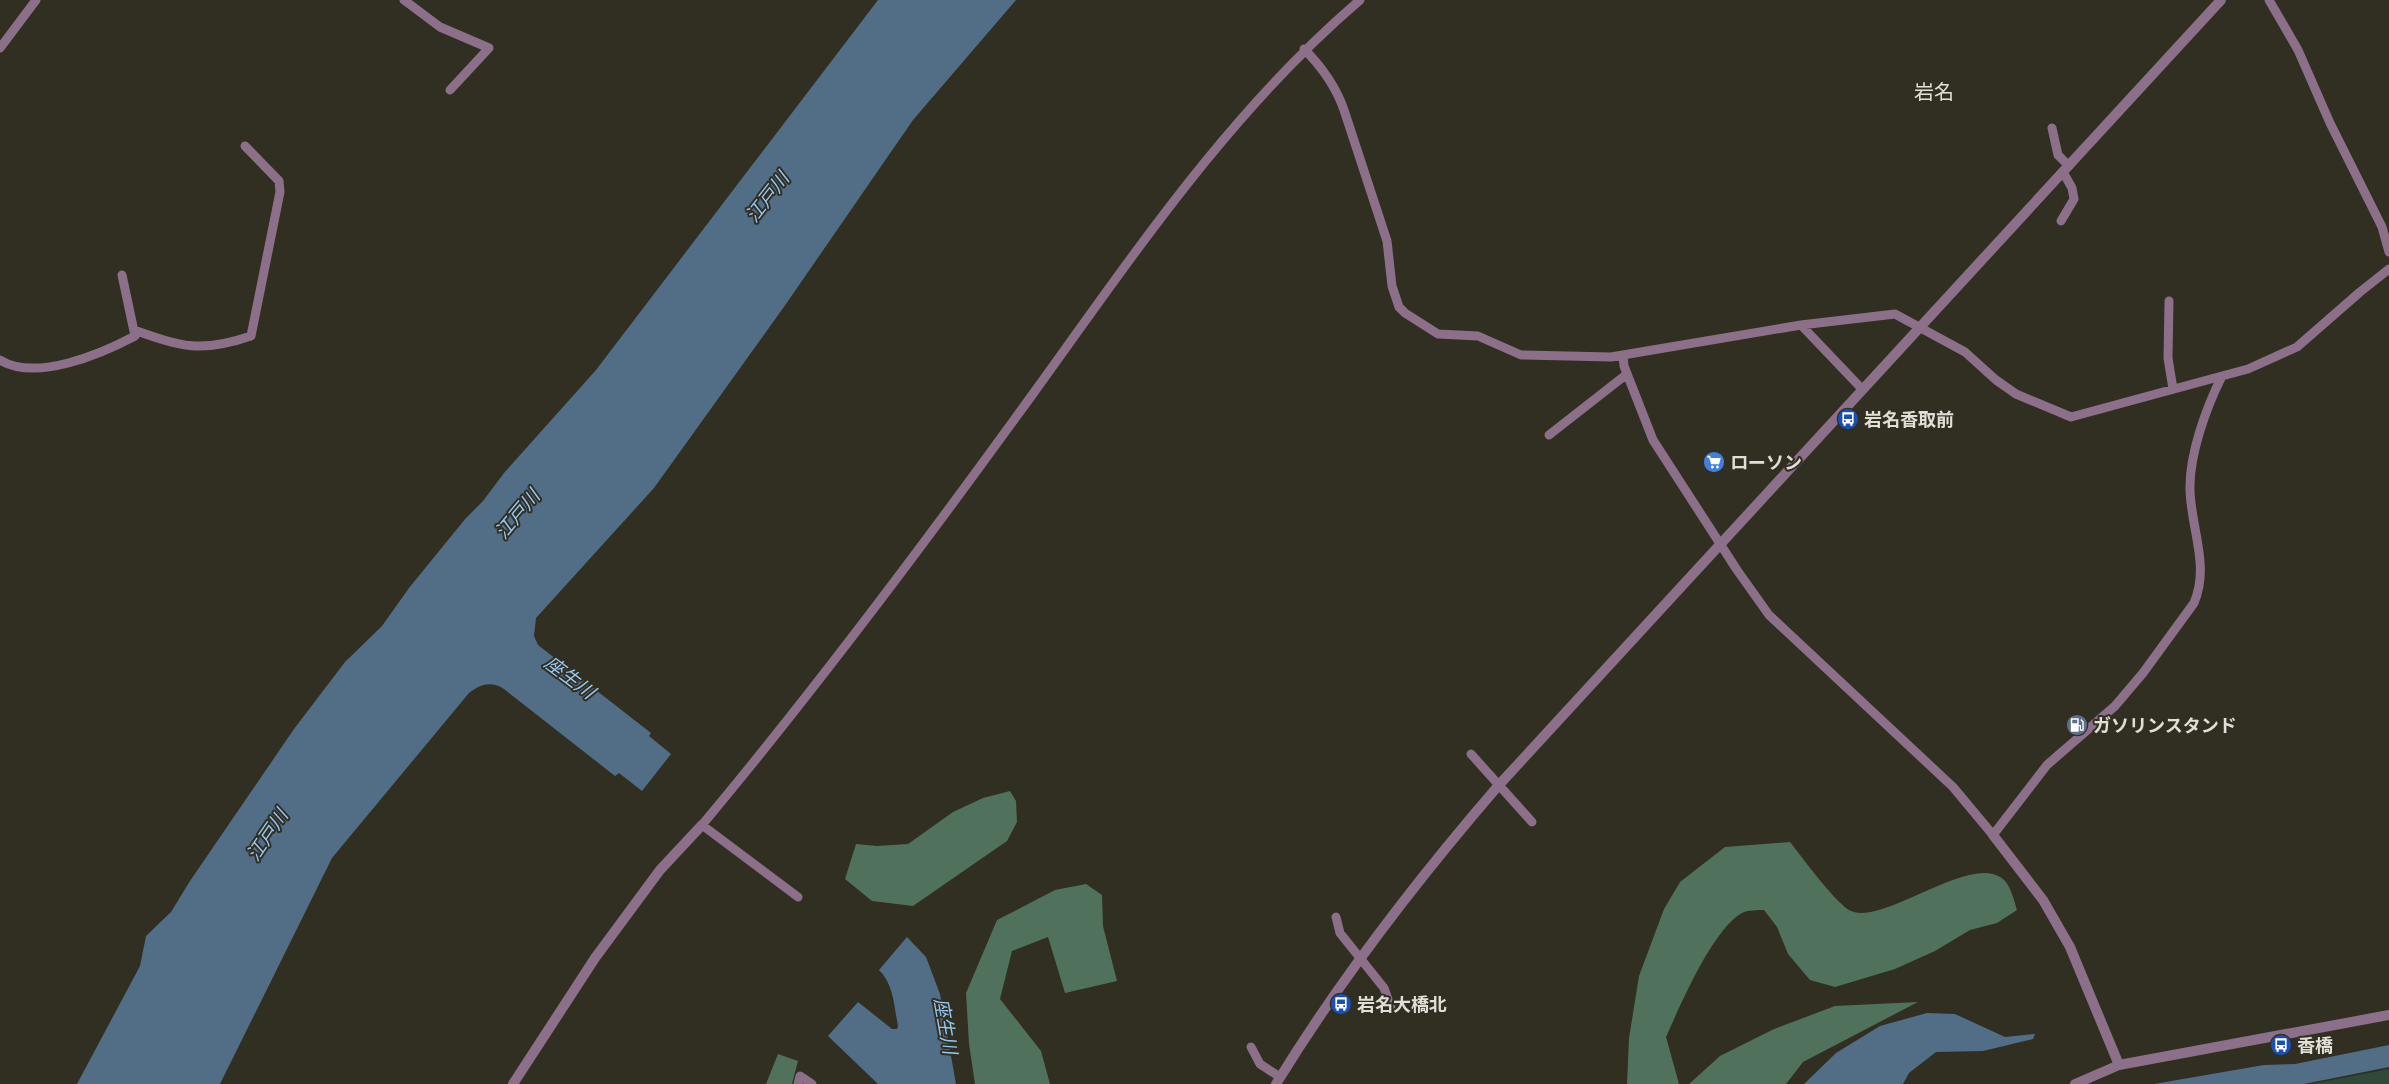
<svg xmlns="http://www.w3.org/2000/svg" width="2389" height="1084" viewBox="0 0 2389 1084" font-family="Ubuntu,'Noto Sans JP',sans-serif">
	<style>
		.green { fill: #304938 }
		.forest { fill: #50715b }
		.water { fill: #526e87 }
		.lines { fill: none; stroke-linecap: round; stroke-linejoin: round }
		.minor { stroke: #8c6f88; stroke-width: 9 }
		.tertiary { stroke: #8c6f88; stroke-width: 10 }
		.labels { text-anchor: middle; dominant-baseline: central; stroke-width: 4; stroke-linejoin: round; paint-order: stroke }
		.poi-label { font-size: 18px; font-weight: bold; fill: #e0ded6; stroke: #312e22; text-anchor: start }
		.water-label { font-size: 19px; font-style: italic; fill: #96c7f4; stroke: #312e22 }
		.quarter-label { font-size: 20px; fill: #e0ded6; stroke: #312e22 }
	</style>
	<rect width="100%" height="100%" fill="#312e22"/>
	<path class="green" d="M2389,1069V1084H2311Z"/>
	<path class="forest" d="M1010,791L1016,801L1017,822L1007,841L913,906L872,901L845,879L856,844L877,846L908,844L953,812L983,798Z
		M1790,842C1801,856 1837,905 1851,911C1883,925 1967,856 2000,877C2010,882 2014,900 2017,910L1997,923L1970,930L1935,951L1895,969L1835,987L1810,980L1788,954L1777,927L1764,910C1758,910 1747,910 1742,913C1712,930 1680,1006 1666,1037L1679,1084H1627L1629,1038L1639,976L1664,909L1680,882L1725,847Z
		M1086,884L1102,895L1103,926L1117,981L1065,993L1048,937L1012,951L1000,999L1041,1051L1050,1084H975L969,1044L966,993L997,920L1055,890Z
		M1918,1002L1803,1062L1786,1084H1689L1720,1056L1774,1029L1835,1006Z
		M778,1054L798,1061L792,1084H766Z"/>
	<path class="water" d="M878,0H1016L913,120L786,304L654,488L536,618L534,636L538,645L651,733L649,736L671,754L642,791L619,773L615,776L504,689C491,681 481,684 469,693L332,858L220,1084H77L140,966L146,936L171,912L190,881L294,729L345,662L382,626L409,588L466,518L483,501L504,473L596,370Z
		M907,937L926,957L940,994L956,1084H878L828,1036L858,1002L892,1029H897L898,1026C894,1006 894,985 879,970Z
		M1927,1013L1955,1014L2005,1037L2035,1034L2033,1039L1983,1051L1936,1052L1909,1073L1903,1084H1804L1836,1053L1880,1026Z
		M2389,1045V1067L2304,1084H2154L2264,1065L2295,1064Z"/>
	<g class="lines">
		<path class="minor" d="M404,0L440,27L489,48L450,90
			M2269,0L2298,50L2330,123L2382,227L2389,252
			M0,48L36,0
			M1304,49C1322,67 1336,87 1344,110L1387,241L1392,286L1399,307L1405,313L1438,334L1478,336L1521,355L1611,357L1801,325L1895,314L1965,352L1996,380L2016,394L2071,417L2222,376
			M2052,128L2058,155L2069,166
			M2061,221L2074,199L2072,188L2063,172
			M2169,301L2168,358L2173,389
			M1801,325L1862,389
			M134,330C182,347 201,353 251,336L280,192L279,181L245,146
			M1623,355L1624,366L1653,440L1737,570L1769,615L1953,787L1993,835L2047,765L2115,706L2143,673L2194,603C2210,566 2191,529 2190,490C2189,455 2206,408 2222,376L2248,369L2297,347L2360,292L2389,269
			M0,360C36,382 101,354 135,336L122,275
			M1549,435L1627,374
			M1471,754L1532,822
			M798,897L702,825C819,685 928,539 1035,391C1134,254 1230,111 1360,0
			M1336,917L1340,933L1384,988L1391,1008
			M1251,1047L1260,1064L1280,1077
			M798,1084L800,1076L812,1084"/>
		<path class="tertiary" d="M1993,835L2043,900L2070,947L2119,1065
			M513,1084L595,958L660,870L702,825
			M1276,1084C1341,978 1417,880 1498,786L2221,0
			M2075,1084L2119,1065L2389,1015"/>
	</g>
	<defs>
		<g id="bus-disc" transform="scale(1.125)"><circle r="9.5" fill="#1a4fb4" stroke="#312e22"/><path d="M-5-6H5V4H4V6H2V4H-2V6H-4V4H-5ZM-3.5-4V0h7V-4ZM-3.5 1.2v1.5H-2V1.2ZM2 1.2v1.5H3.5V1.2Z" fill="#fff"/></g>
		<g id="supermarket-disc" transform="scale(1.125)"><circle r="9.5" fill="#3f7fe0" stroke="#312e22"/><path d="M-6-5.5h2.5l.6 2H6L4.5 2H-2.5L-4.4-4H-6ZM-1.5 3.2a1.3 1.3 0 1 0 .1 0ZM3 3.2a1.3 1.3 0 1 0 .1 0Z" fill="#fff"/></g>
		<g id="fuel-disc" transform="scale(1.125)"><circle r="9.5" fill="#5c6f8a" stroke="#312e22"/><path d="M-5.5-6h7V0h2V4h1.3V-2.5L3-4.5l.8-.8L6-3V5H2.5V1h-1V6h-7ZM-4.2-4.7v3.2H.2V-4.7Z" fill="#fff"/></g>
	</defs>
	<g fill-rule="evenodd">
		<use href="#bus-disc" x="1848" y="419"/>
		<use href="#supermarket-disc" x="1714" y="462"/>
		<use href="#fuel-disc" x="2077" y="725"/>
		<use href="#bus-disc" x="1341" y="1004"/>
		<use href="#bus-disc" x="2281" y="1045"/>
	</g>
	<g class="labels">
		<g class="poi-label">
			<text x="1864" y="419">岩名香取前</text>
			<text x="1730" y="462">ローソン</text>
			<text x="2093" y="725">ガソリンスタンド</text>
			<text x="1357" y="1004">岩名大橋北</text>
			<text x="2297" y="1045">香橋</text>
		</g>
		<g class="water-label">
			<text transform="translate(767 197) rotate(-52)">江戸川</text>
			<text transform="translate(517 514) rotate(-50)">江戸川</text>
			<text transform="translate(570 677) rotate(37)">座生川</text>
			<text transform="translate(267 835) rotate(-56)">江戸川</text>
			<text transform="translate(946 1026) rotate(80)">座生川</text>
		</g>
		<g class="quarter-label">
			<text x="1934" y="91">岩名</text>
		</g>
	</g>
</svg>
